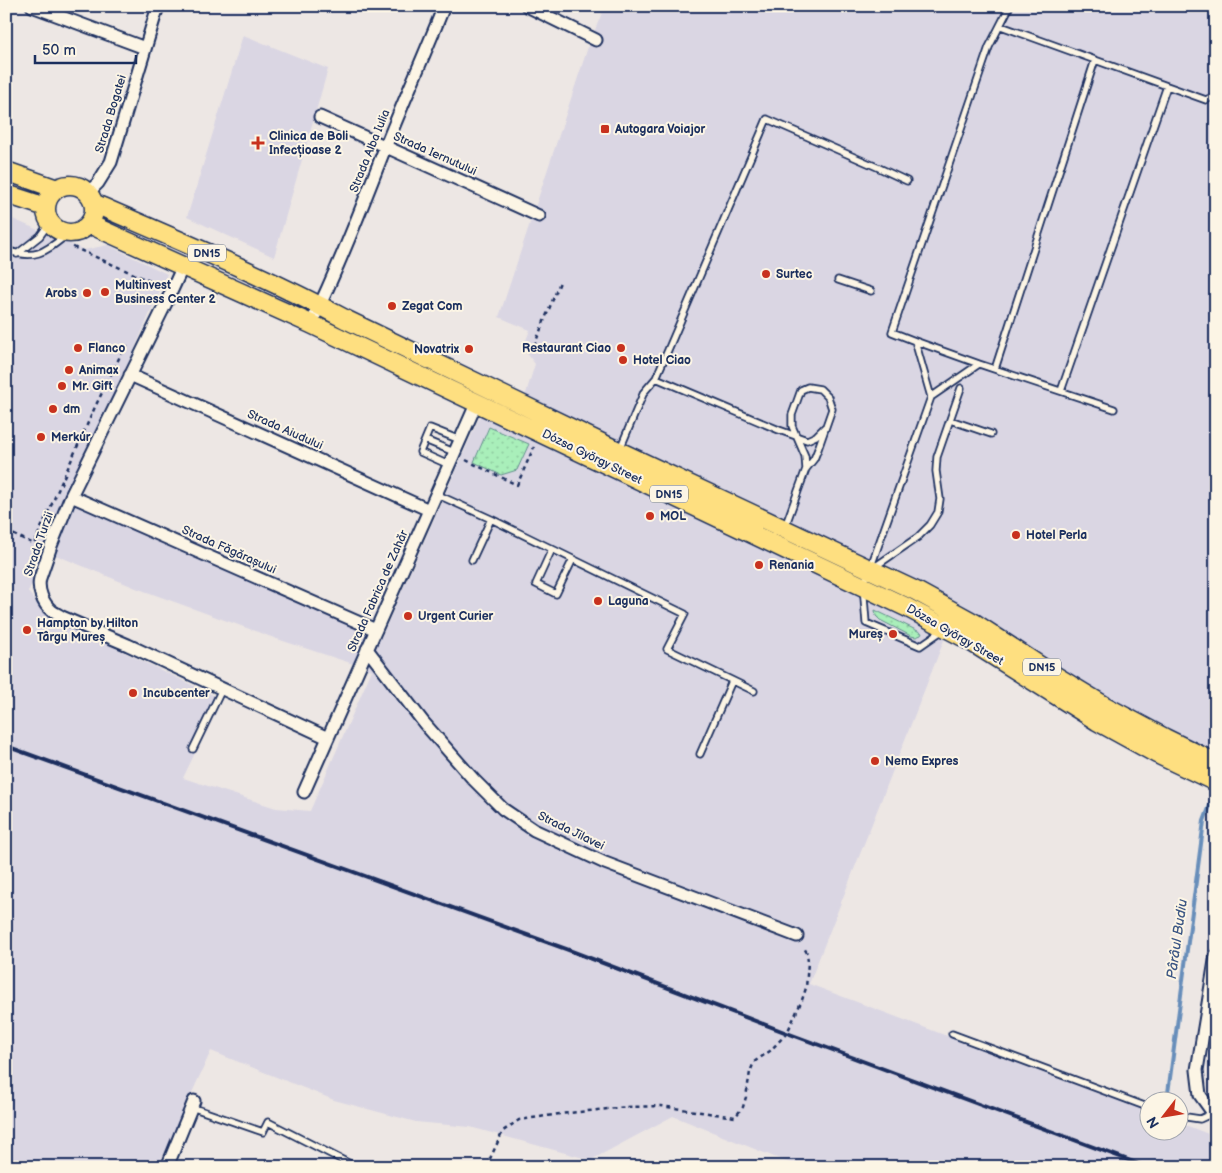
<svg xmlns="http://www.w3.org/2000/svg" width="1222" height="1173" viewBox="0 0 1222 1173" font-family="'Balsamiq Sans',sans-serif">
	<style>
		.built { fill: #dad6e3; fill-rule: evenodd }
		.grass { fill: url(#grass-dots); stroke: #628f8c }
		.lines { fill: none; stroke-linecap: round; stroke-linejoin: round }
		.stream { stroke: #678eba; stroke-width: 4 }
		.service-casing { stroke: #1b2f5e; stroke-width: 9 }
		.minor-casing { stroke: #1b2f5e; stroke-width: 15 }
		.primary-casing { stroke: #1b2f5e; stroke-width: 21 }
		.path { stroke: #1b2f5e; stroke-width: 2.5; stroke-dasharray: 4 4; stroke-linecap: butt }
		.service { stroke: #fcf5e5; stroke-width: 5.5 }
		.minor { stroke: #fcf5e5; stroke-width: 11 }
		.primary { stroke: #fedf80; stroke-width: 18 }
		.rail { stroke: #1b2f5e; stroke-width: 4 }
		.poi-dot { fill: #c8321e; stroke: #fcf5e5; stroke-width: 2 }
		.labels { text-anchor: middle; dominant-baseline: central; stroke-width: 4; stroke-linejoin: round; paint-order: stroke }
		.shield { fill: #fcf5e5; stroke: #5e6a86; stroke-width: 1 }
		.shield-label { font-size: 11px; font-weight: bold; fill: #1b2f5e }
		.street-label { font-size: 12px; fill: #1b2f5e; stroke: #fcf5e5 }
		.poi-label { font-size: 12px; font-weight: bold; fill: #1b2f5e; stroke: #fcf5e5; text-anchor: start }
		.water-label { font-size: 14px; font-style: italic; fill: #3b5684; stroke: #fcf5e5 }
	</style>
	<defs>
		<pattern id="grass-dots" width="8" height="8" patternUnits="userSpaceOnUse" patternTransform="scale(1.25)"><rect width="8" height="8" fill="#a9efba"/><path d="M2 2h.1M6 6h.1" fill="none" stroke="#91cda2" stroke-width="1.8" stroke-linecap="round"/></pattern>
	</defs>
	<rect width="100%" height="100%" fill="#ede7e4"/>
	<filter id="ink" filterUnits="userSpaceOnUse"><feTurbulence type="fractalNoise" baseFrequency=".02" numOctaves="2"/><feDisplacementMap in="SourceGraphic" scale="10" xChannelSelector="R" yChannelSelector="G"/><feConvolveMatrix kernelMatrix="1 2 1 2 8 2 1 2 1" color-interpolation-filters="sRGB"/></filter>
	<g filter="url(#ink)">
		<path class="built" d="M605,6H1216V753L1156,723L1097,690L959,602L809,984L1149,1112L1150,1130H1180V1123L1216,1137V1167H799L673,1116L591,1160L470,1127L416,1122L334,1100L211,1051L158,1167H6V216L84,250L108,245L167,274L69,499L381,638L481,414L524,400L535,364L523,348L530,330L499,317L589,44ZM46,551L136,588L277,639L372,670L310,811L276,808L183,778L221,699L47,615L28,592Z
			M243,35L328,69L274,257L187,217Z"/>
		<path class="grass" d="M489,427L529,444L517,470L501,475L474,462Z
			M875,610L922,633L921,635L916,637L911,636L880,620L876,616Z"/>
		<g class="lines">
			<path class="stream" d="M1168,1093L1204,821L1216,790"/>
			<g class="service-casing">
				<path id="service" d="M1001,26L1167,86L1061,391
					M1167,86L1206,100L1216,95
					M6,250C37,261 46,251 69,233
					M17,254L40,236L50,222
					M838,280L871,291
					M915,341L931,397L870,569L863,585L866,623L920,646L943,630
					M979,364L1114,409
					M995,369L1095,60
					M931,397L979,364L915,341L892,332L989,47L1010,6
					M950,420L991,434
					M825,427L816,436L807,440L779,430L656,378L767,119L877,167L907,181
					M425,440L430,428L460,440
					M620,449L644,392L656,378
					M449,465L420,452L425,440L454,452
					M436,494L491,519L685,614L667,649L754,691
					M785,527L806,469L814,459L818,449L832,409L828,397L820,389L808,387L801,390L792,415V426L805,456L806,469
					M552,549L536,584L556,594L573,559
					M472,560L491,519
					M873,568L918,537L930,525L938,512L940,499L936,471L937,457L961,388
					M193,749L222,689
					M700,754L732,681
					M952,1034L1150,1108
					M191,1107L263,1132L268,1122L356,1167
					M1180,1116L1200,1119L1213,1113"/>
			</g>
			<g class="minor-casing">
				<path id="minor" d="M32,6L145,48
					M527,6L596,40
					M320,117L539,216
					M85,190L93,188L98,183L111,162L158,6
					M183,266L166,303L71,496L51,546L40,578C37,589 43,604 52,611C55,613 59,615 62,617L128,645L328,738
					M311,324C339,266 362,207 385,148C404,100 425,54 444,6
					M130,375L429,510
					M71,496L376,630
					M367,649L424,723L474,780L503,809L534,830L605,863L797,936
					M304,792L477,402
					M1216,955L1197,1070L1200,1095L1213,1113L1216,1114
					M167,1167L194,1101"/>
			</g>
			<g class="primary-casing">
				<path id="primary" d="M6,171L57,189
					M46 209a24 24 0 1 1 48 0a24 24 0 1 1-48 0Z
					M6,194L46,207
					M93,203C178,240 265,276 347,320L608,446L916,591L976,624L1054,675L1105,706L1165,738L1216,763
					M89,224L311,324L906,607L965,638L1097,721L1157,754L1216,782"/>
			</g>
			<path class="path" d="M73,247L161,286
				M534,346L560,282
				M466,460L517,485L534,447
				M6,531L34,544L95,407L125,346L130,348
				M488,1167V1163L503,1131L519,1120L560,1114L627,1107L661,1106L735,1117L743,1107L746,1097L750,1072L754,1062L770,1051L787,1033L802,1000L806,988L808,962L807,953L803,946"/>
			<use href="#service" class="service"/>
			<use href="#minor" class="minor"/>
			<use href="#primary" class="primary"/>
			<path class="rail" d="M6,746L566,949L787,1033L1147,1167"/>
		</g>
	</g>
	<g class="poi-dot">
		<rect x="600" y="124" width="10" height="10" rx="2.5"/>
		<path d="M255.5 135.5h5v5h5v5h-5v5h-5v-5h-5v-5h5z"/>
		<circle cx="766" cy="274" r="5"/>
		<circle cx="105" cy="292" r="5"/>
		<circle cx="87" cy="293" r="5"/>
		<circle cx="392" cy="306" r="5"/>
		<circle cx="78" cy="348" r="5"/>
		<circle cx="621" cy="348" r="5"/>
		<circle cx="469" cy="349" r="5"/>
		<circle cx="623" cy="360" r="5"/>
		<circle cx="69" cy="370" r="5"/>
		<circle cx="62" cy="386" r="5"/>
		<circle cx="53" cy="409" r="5"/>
		<circle cx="41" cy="437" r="5"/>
		<circle cx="650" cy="516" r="5"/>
		<circle cx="1016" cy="535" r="5"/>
		<circle cx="759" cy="565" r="5"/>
		<circle cx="598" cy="601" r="5"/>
		<circle cx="408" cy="616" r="5"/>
		<circle cx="27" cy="630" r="5"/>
		<circle cx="893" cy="634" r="5"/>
		<circle cx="133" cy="693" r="5"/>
		<circle cx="875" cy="761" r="5"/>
	</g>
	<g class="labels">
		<g class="shield">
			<rect x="188" y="244.5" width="38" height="17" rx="4"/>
			<rect x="650" y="485.5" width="38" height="17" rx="4"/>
			<rect x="1023" y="658.5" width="38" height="17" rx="4"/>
		</g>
		<g class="shield-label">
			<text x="207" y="253">DN15</text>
			<text x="669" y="494">DN15</text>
			<text x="1042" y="667">DN15</text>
		</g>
		<g class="street-label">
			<text transform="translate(111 114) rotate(-73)">Strada Bogatei</text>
			<text transform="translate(370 151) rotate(-68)">Strada Alba Iulia</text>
			<text transform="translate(435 154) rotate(24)">Strada Iernutului</text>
			<text transform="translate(285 430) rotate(24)">Strada Aiudului</text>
			<text transform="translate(592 457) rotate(26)">Dózsa György Street</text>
			<text transform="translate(39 544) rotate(-71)">Strada Turzii</text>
			<text transform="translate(229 550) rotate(24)">Strada Făgărașului</text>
			<text transform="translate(378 591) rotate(-66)">Strada Fabrica de Zahăr</text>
			<text transform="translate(955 635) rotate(30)">Dózsa György Street</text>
			<text transform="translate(571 831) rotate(26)">Strada Jilavei</text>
		</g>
		<g class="poi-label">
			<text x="615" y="129">Autogara Voiajor</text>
			<text x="269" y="136">Clinica de Boli<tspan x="269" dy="14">Infecțioase 2</tspan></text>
			<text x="776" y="274">Surtec</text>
			<text x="115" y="285">Multinvest<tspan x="115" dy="14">Business Center 2</tspan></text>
			<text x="77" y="293" text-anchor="end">Arobs</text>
			<text x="402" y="306">Zegat Com</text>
			<text x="88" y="348">Flanco</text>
			<text x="611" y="348" text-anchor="end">Restaurant Ciao</text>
			<text x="459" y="349" text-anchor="end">Novatrix</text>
			<text x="633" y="360">Hotel Ciao</text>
			<text x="79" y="370">Animax</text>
			<text x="72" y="386">Mr. Gift</text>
			<text x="63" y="409">dm</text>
			<text x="51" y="437">Merkúr</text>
			<text x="660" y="516">MOL</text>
			<text x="1026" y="535">Hotel Perla</text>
			<text x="769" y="565">Renania</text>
			<text x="608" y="601">Laguna</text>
			<text x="418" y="616">Urgent Curier</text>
			<text x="37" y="623">Hampton by Hilton<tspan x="37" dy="14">Târgu Mureș</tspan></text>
			<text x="883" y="634" text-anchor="end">Mureș</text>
			<text x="143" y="693">Incubcenter</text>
			<text x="885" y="761">Nemo Expres</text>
		</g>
		<g class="water-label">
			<text transform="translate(1177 939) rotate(-82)">Pârâul Budiu</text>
		</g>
	</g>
	<rect width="1222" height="1173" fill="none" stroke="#fcf5e5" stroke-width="25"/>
	<rect x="12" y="12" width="1197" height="1148" fill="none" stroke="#1b2f5e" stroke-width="2" filter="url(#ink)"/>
	<g transform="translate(1164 1116) rotate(239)"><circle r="24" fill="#fcf5e5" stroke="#a2a6af"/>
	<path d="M0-4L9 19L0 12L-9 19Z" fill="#c8321e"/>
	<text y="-8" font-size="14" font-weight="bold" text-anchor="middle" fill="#1b2f5e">N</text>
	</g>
	<path d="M35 55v8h101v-8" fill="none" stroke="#1b2f5e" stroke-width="2.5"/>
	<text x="42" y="55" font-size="15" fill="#1b2f5e" stroke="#fcf5e5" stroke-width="4" paint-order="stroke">50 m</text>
</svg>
